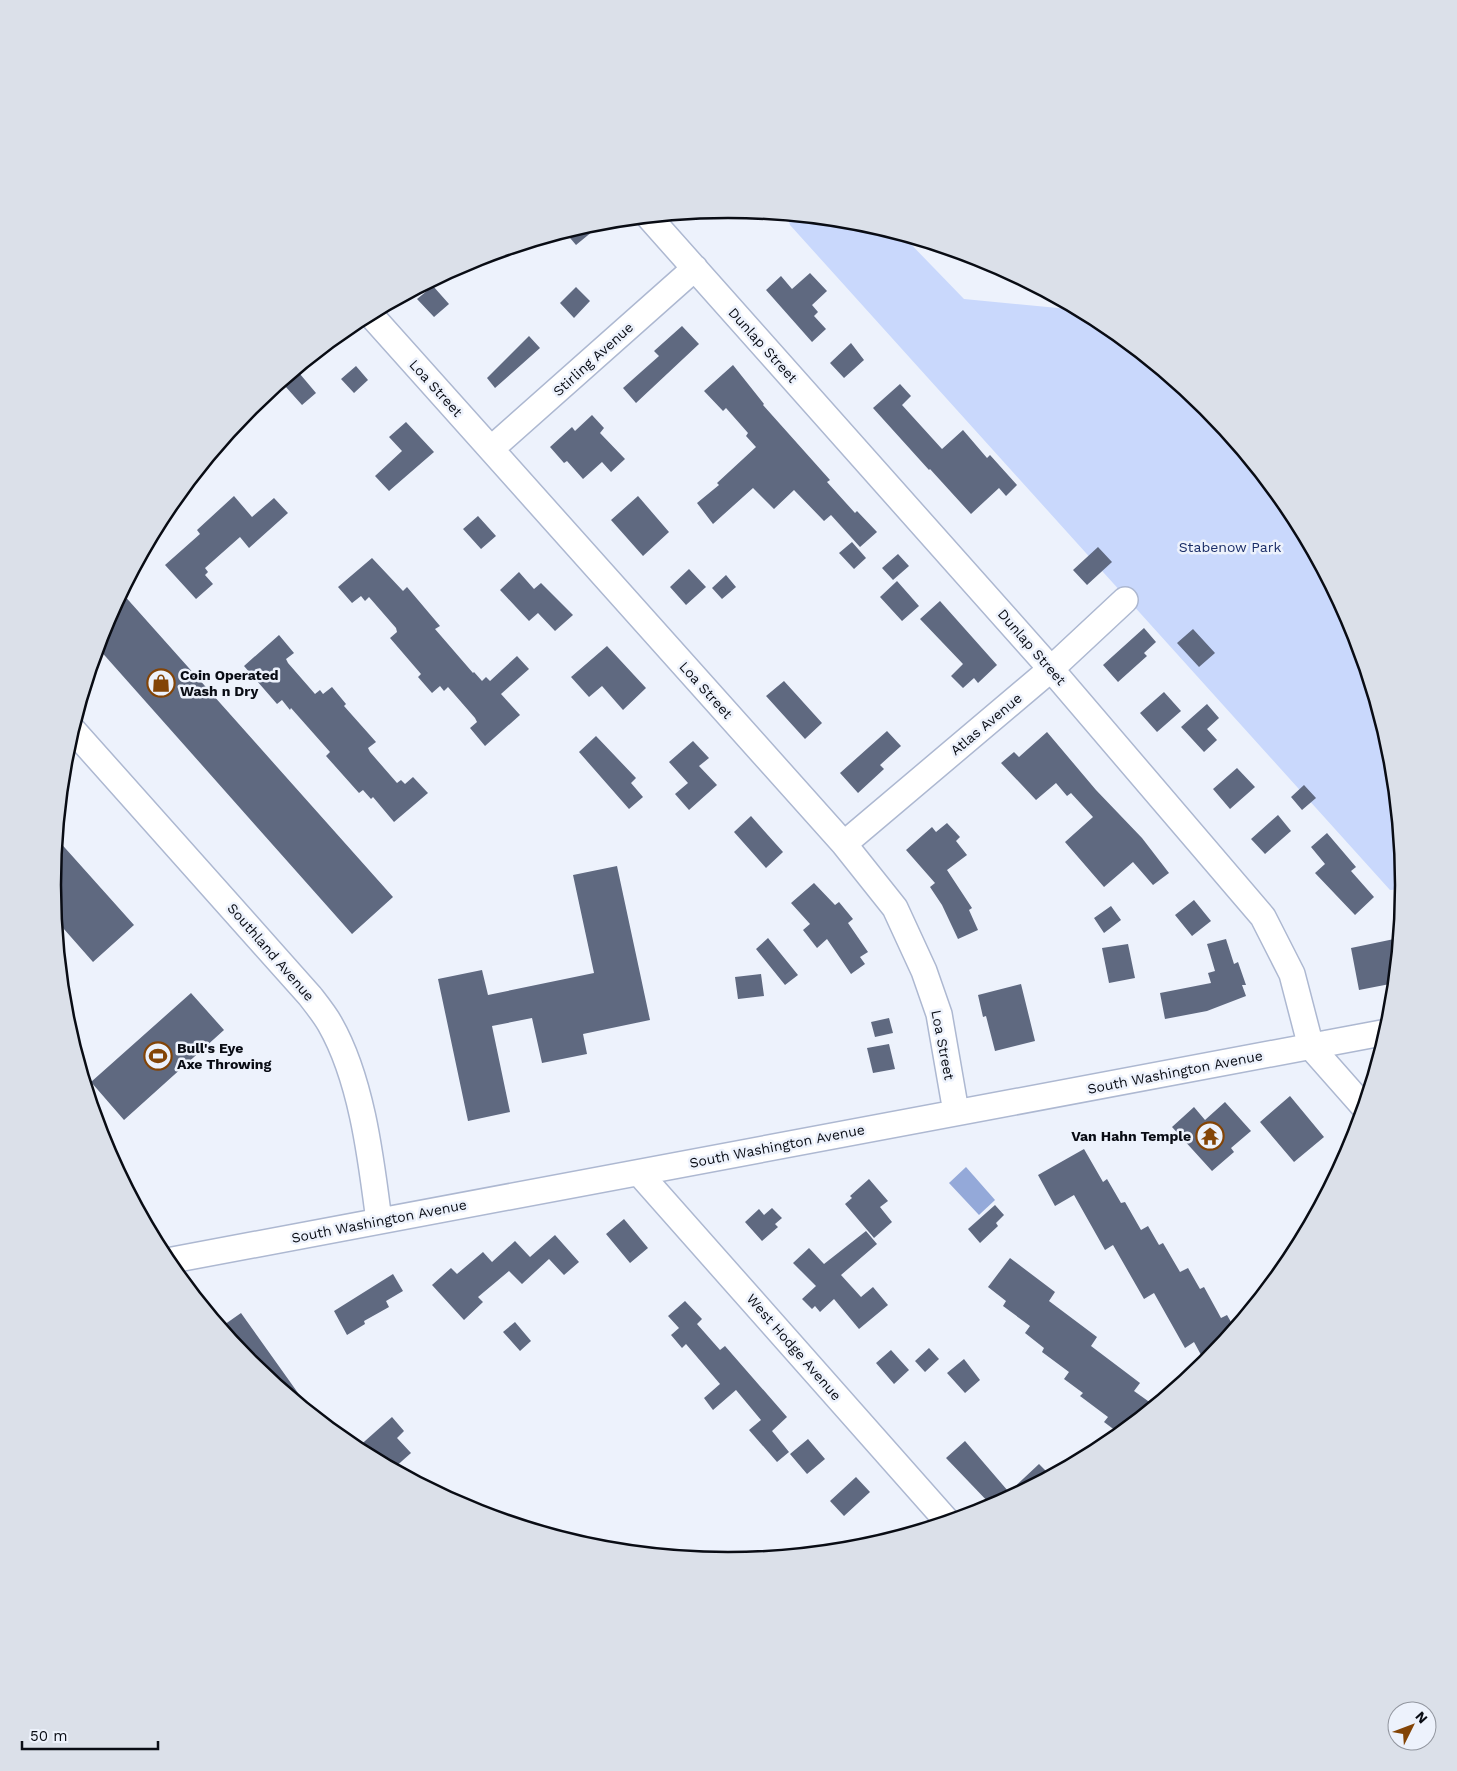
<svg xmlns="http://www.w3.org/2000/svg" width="1457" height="1771" viewBox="0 0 1457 1771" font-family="'Work Sans',sans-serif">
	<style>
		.green { fill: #c9d8fc }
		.water { fill: #94a9d9 }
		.building { fill: #5f6980 }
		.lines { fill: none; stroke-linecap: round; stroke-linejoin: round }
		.minor-casing { stroke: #adb8d1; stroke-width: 28 }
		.minor { stroke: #fff; stroke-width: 25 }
		.labels { text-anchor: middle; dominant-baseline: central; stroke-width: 5; stroke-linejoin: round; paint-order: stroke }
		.street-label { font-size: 14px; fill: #090c14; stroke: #edf2fc }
		.park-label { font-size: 14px; fill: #1b2e68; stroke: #edf2fc }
		.poi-label { font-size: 14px; font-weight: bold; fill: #090c14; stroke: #edf2fc; text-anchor: start }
		.rim { fill: none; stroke: #090c14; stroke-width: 2.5 }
	</style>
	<rect width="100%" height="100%" fill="#edf2fc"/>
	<path class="green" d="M787,215L861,223L902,235L964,299L1079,310L1104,324L1207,408L1291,510L1353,627L1392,754L1404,889L1390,890L790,225Z"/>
	<path class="water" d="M966,1167L995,1200L979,1215L949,1183Z"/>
	<path class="building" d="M597,222H604L576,245L565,232Z
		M810,273L827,291L812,305L818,312L814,316L826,329L812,342L766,290L781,276L792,289Z
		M433,286L449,304L434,317L417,299Z
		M576,287L590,301L574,318L560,303Z
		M682,326L699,344L636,403L623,388L659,356L654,351Z
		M529,336L540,348L495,388L487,378Z
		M851,343L864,360L844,378L830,363Z
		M733,365L764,404L763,405L830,480L827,482L855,513L857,511L877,532L860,547L831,515L824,521L794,490L774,509L753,488L713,524L697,503L719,485L717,483L756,447L746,436L748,433L726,408L723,411L704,391Z
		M356,366L368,380L354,393L341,379Z
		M300,374L316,393L302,405L285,386Z
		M900,384L911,396L902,405L942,449L963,430L987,458L990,455L1017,485L1006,496L999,488L971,514L930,469L929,470L873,408Z
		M592,415L604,428L600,433L625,459L611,472L602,462L583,479L567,461L564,463L550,447L572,427L575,431Z
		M406,422L434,452L389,491L375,476L402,451L389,437Z
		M234,496L252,517L274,498L288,513L249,548L240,537L205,568L208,572L205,575L213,584L196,599L165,565L200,534L197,530Z
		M638,496L669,532L643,556L611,520Z
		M478,516L496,536L481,549L463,529Z
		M852,542L866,558L854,569L839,553Z
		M1098,547L1112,562L1087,585L1073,570Z
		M898,554L909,566L893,580L882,568Z
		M372,558L403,591L407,587L440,626L435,629L473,673L474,672L482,681L486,677L490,681L517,656L529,669L501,694L520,715L485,746L470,728L477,722L475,718L448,687L444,691L440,686L432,693L418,677L421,674L390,638L397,632L396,628L369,597L365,601L361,596L352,603L338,587Z
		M689,569L706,587L686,605L670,587Z
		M519,572L534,589L541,583L573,615L555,631L538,613L529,621L500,590Z
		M726,575L736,587L722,599L712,588Z
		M897,581L919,606L902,621L880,597Z
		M122,593L393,897L352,934L98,648L104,627Z
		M940,601L997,665L978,683L974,678L963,688L951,676L963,664L920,619Z
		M1144,628L1156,642L1144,653L1147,656L1118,682L1103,665Z
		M1193,629L1215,653L1199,667L1177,643Z
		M279,635L294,653L286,659L288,663L315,694L320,690L323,694L332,687L346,704L344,706L376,742L368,748L370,752L397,783L401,780L405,784L413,777L428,793L394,822L373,797L371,799L363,790L359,793L326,756L330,752L291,708L290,710L282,700L277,704L244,666Z
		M607,646L646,688L623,710L602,686L589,697L571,677Z
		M784,681L822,723L805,739L766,696Z
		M1164,692L1181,711L1157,732L1140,713Z
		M1207,704L1219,718L1207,729L1217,740L1204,752L1181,727Z
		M887,731L901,746L880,765L884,769L858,793L840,773Z
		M1047,732L1096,790L1142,838L1169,873L1153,885L1133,862L1104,887L1065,842L1093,817L1071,793L1067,796L1056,783L1036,800L1001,763L1014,752L1019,757Z
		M596,736L636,778L631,783L643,797L629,809L579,752Z
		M693,741L709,758L699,766L717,785L689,810L675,794L688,783L669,762Z
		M1237,768L1255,787L1230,809L1213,789Z
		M1304,785L1316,798L1302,810L1291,797Z
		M1278,815L1291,831L1265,854L1251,839Z
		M751,816L783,852L766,868L734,832Z
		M947,823L960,837L956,841L967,855L947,870L972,908L969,910L978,930L958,939L942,905L930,887L935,883L906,850L932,827L936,832Z
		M1327,833L1356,867L1351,871L1374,897L1355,915L1315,873L1325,864L1311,847Z
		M57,839L134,925L93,962L56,920L52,885Z
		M617,866L650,1020L583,1034L587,1054L542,1063L532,1018L492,1026L510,1112L468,1121L438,979L482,970L488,995L594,973L573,875Z
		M814,883L835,905L839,902L853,919L848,923L868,952L860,957L865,964L851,974L827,939L817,948L803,930L810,924L791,903Z
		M1194,900L1211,921L1192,936L1175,915Z
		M1111,906L1121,920L1104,933L1094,918Z
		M768,938L798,975L785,985L756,949Z
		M1399,938L1395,983L1359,990L1351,948Z
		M1226,939L1234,964L1238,962L1246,985H1242L1246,996L1207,1011L1165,1019L1160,993L1211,983L1208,973L1215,971L1207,944Z
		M1128,944L1135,978L1109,983L1102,948Z
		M761,974L764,996L738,999L735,977Z
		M1021,984L1035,1041L995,1051L986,1016L983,1017L978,995Z
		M191,993L224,1030L124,1120L91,1082Z
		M889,1018L893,1033L875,1037L871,1022Z
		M889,1044L895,1069L873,1073L867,1048Z
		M1290,1096L1324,1137L1294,1162L1260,1122Z
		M1225,1102L1251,1131L1231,1148L1234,1152L1212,1171L1172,1127L1194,1107L1205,1120Z
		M1084,1149L1103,1182L1107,1179L1121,1203L1125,1202L1141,1230L1148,1226L1159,1245L1163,1243L1180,1272L1188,1268L1200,1289L1204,1287L1221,1318L1227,1315L1235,1329L1206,1364L1194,1342L1185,1348L1154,1293L1144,1299L1113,1245L1105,1250L1074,1195L1055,1206L1038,1175Z
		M869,1179L888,1201L880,1207L892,1222L874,1238L845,1204L852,1198L850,1196Z
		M995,1205L1004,1215L996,1223L998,1226L980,1243L968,1229Z
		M772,1208L782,1218L775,1224L778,1227L762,1241L745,1222L759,1209L764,1215Z
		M624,1219L648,1248L630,1263L606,1234Z
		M866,1231L877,1244L841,1275L861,1297L873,1287L888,1305L859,1329L834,1299L820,1312L815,1306L812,1309L802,1299L816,1286L793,1263L809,1248L824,1264Z
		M555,1235L579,1262L564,1275L549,1259L522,1284L509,1271L478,1297L483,1302L464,1320L432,1285L451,1268L457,1274L483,1252L492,1262L515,1241L530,1257Z
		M1010,1258L1055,1292L1049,1301L1097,1337L1091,1346L1140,1383L1134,1391L1155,1406L1120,1434L1104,1422L1108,1417L1080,1396L1083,1393L1064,1379L1069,1372L1042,1352L1044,1348L1025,1333L1030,1326L1003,1306L1006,1301L988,1287Z
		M393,1274L403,1291L386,1301L389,1307L364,1321L365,1324L347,1335L334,1311Z
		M685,1301L702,1319L697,1324L720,1350L725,1346L787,1417L772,1431L789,1452L777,1462L749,1430L761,1420L736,1390L713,1410L704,1398L720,1384L686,1344L682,1348L671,1335L679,1328L668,1316Z
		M241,1313L303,1400L299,1404L250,1363L221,1327Z
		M515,1322L531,1341L520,1351L503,1332Z
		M929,1348L939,1359L925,1372L915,1361Z
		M891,1350L909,1370L894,1384L876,1363Z
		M964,1359L980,1380L965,1393L947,1373Z
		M392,1417L404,1431L397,1438L411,1453L393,1469L356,1449Z
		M808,1439L825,1459L807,1474L790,1454Z
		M965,1441L1008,1491L992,1506L946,1458Z
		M1039,1464L1051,1476L1010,1498L1007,1494Z
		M856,1477L870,1492L844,1516L830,1501Z"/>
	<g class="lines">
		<g class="minor-casing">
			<path id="minor" d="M649,217L1051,669L1263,917L1292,974L1311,1047L1364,1107
				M370,314L844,844L895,908L924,971L939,1014L956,1112
				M491,449L695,268
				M73,730L310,996C317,1005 325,1015 330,1024C362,1080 371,1159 379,1221
				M844,844L1051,669L1125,600
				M639,1173L948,1522
				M167,1261L1387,1032"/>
		</g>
		<use href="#minor" class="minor"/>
	</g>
	<defs>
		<g id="shop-ring" transform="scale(1.4375)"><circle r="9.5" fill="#edf2fc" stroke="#834406" stroke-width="1.5"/><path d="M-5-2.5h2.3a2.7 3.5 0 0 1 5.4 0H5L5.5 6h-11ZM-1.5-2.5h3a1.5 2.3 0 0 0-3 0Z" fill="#834406"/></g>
		<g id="stadium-ring" transform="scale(1.4375)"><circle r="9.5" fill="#edf2fc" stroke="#834406" stroke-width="1.5"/><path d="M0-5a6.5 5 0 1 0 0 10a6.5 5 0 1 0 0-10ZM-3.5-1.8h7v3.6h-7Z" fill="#834406"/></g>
		<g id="temple-ring" transform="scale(1.4375)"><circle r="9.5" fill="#edf2fc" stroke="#834406" stroke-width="1.5"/><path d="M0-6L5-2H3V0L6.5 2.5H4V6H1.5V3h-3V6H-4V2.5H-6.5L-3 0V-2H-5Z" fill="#834406"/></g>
	</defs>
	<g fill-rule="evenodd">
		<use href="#shop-ring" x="161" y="683"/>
		<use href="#stadium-ring" x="158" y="1056"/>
		<use href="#temple-ring" x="1210" y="1136"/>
	</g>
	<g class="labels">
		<g class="street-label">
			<text transform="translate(763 345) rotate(48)">Dunlap Street</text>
			<text transform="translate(593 359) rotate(-42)">Stirling Avenue</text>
			<text transform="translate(436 388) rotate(48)">Loa Street</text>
			<text transform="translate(1032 647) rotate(49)">Dunlap Street</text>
			<text transform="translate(706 690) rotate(48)">Loa Street</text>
			<text transform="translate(986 724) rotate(-40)">Atlas Avenue</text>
			<text transform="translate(271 952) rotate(49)">Southland Avenue</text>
			<text transform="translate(943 1045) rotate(79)">Loa Street</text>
			<text transform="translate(1175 1072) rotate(-11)">South Washington Avenue</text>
			<text transform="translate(777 1146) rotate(-11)">South Washington Avenue</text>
			<text transform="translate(379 1221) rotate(-11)">South Washington Avenue</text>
			<text transform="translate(794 1347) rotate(49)">West Hodge Avenue</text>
		</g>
		<g class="park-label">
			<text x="1230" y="547">Stabenow Park</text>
		</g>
		<g class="poi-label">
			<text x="180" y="675">Coin Operated<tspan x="180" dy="16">Wash n Dry</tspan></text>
			<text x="177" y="1048">Bull's Eye<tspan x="177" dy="16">Axe Throwing</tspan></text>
			<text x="1191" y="1136" text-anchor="end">Van Hahn Temple</text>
		</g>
	</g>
	<path d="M0 0H1457V1771H0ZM61 885a667 667 0 1 1 1334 0a667 667 0 1 1-1334 0Z" fill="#dbe0e9" fill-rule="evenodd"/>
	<path class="rim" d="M61 885a667 667 0 1 1 1334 0a667 667 0 1 1-1334 0Z"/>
	<g transform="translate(1412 1726) rotate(48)"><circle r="24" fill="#edf2fc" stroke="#92969f"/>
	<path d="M0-4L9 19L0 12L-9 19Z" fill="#834406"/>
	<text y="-8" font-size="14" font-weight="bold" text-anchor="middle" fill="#090c14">N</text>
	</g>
	<path d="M22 1741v8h136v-8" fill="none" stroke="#090c14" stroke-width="2.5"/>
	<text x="30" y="1741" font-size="15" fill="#090c14" stroke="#edf2fc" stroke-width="4" paint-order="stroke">50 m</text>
</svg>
